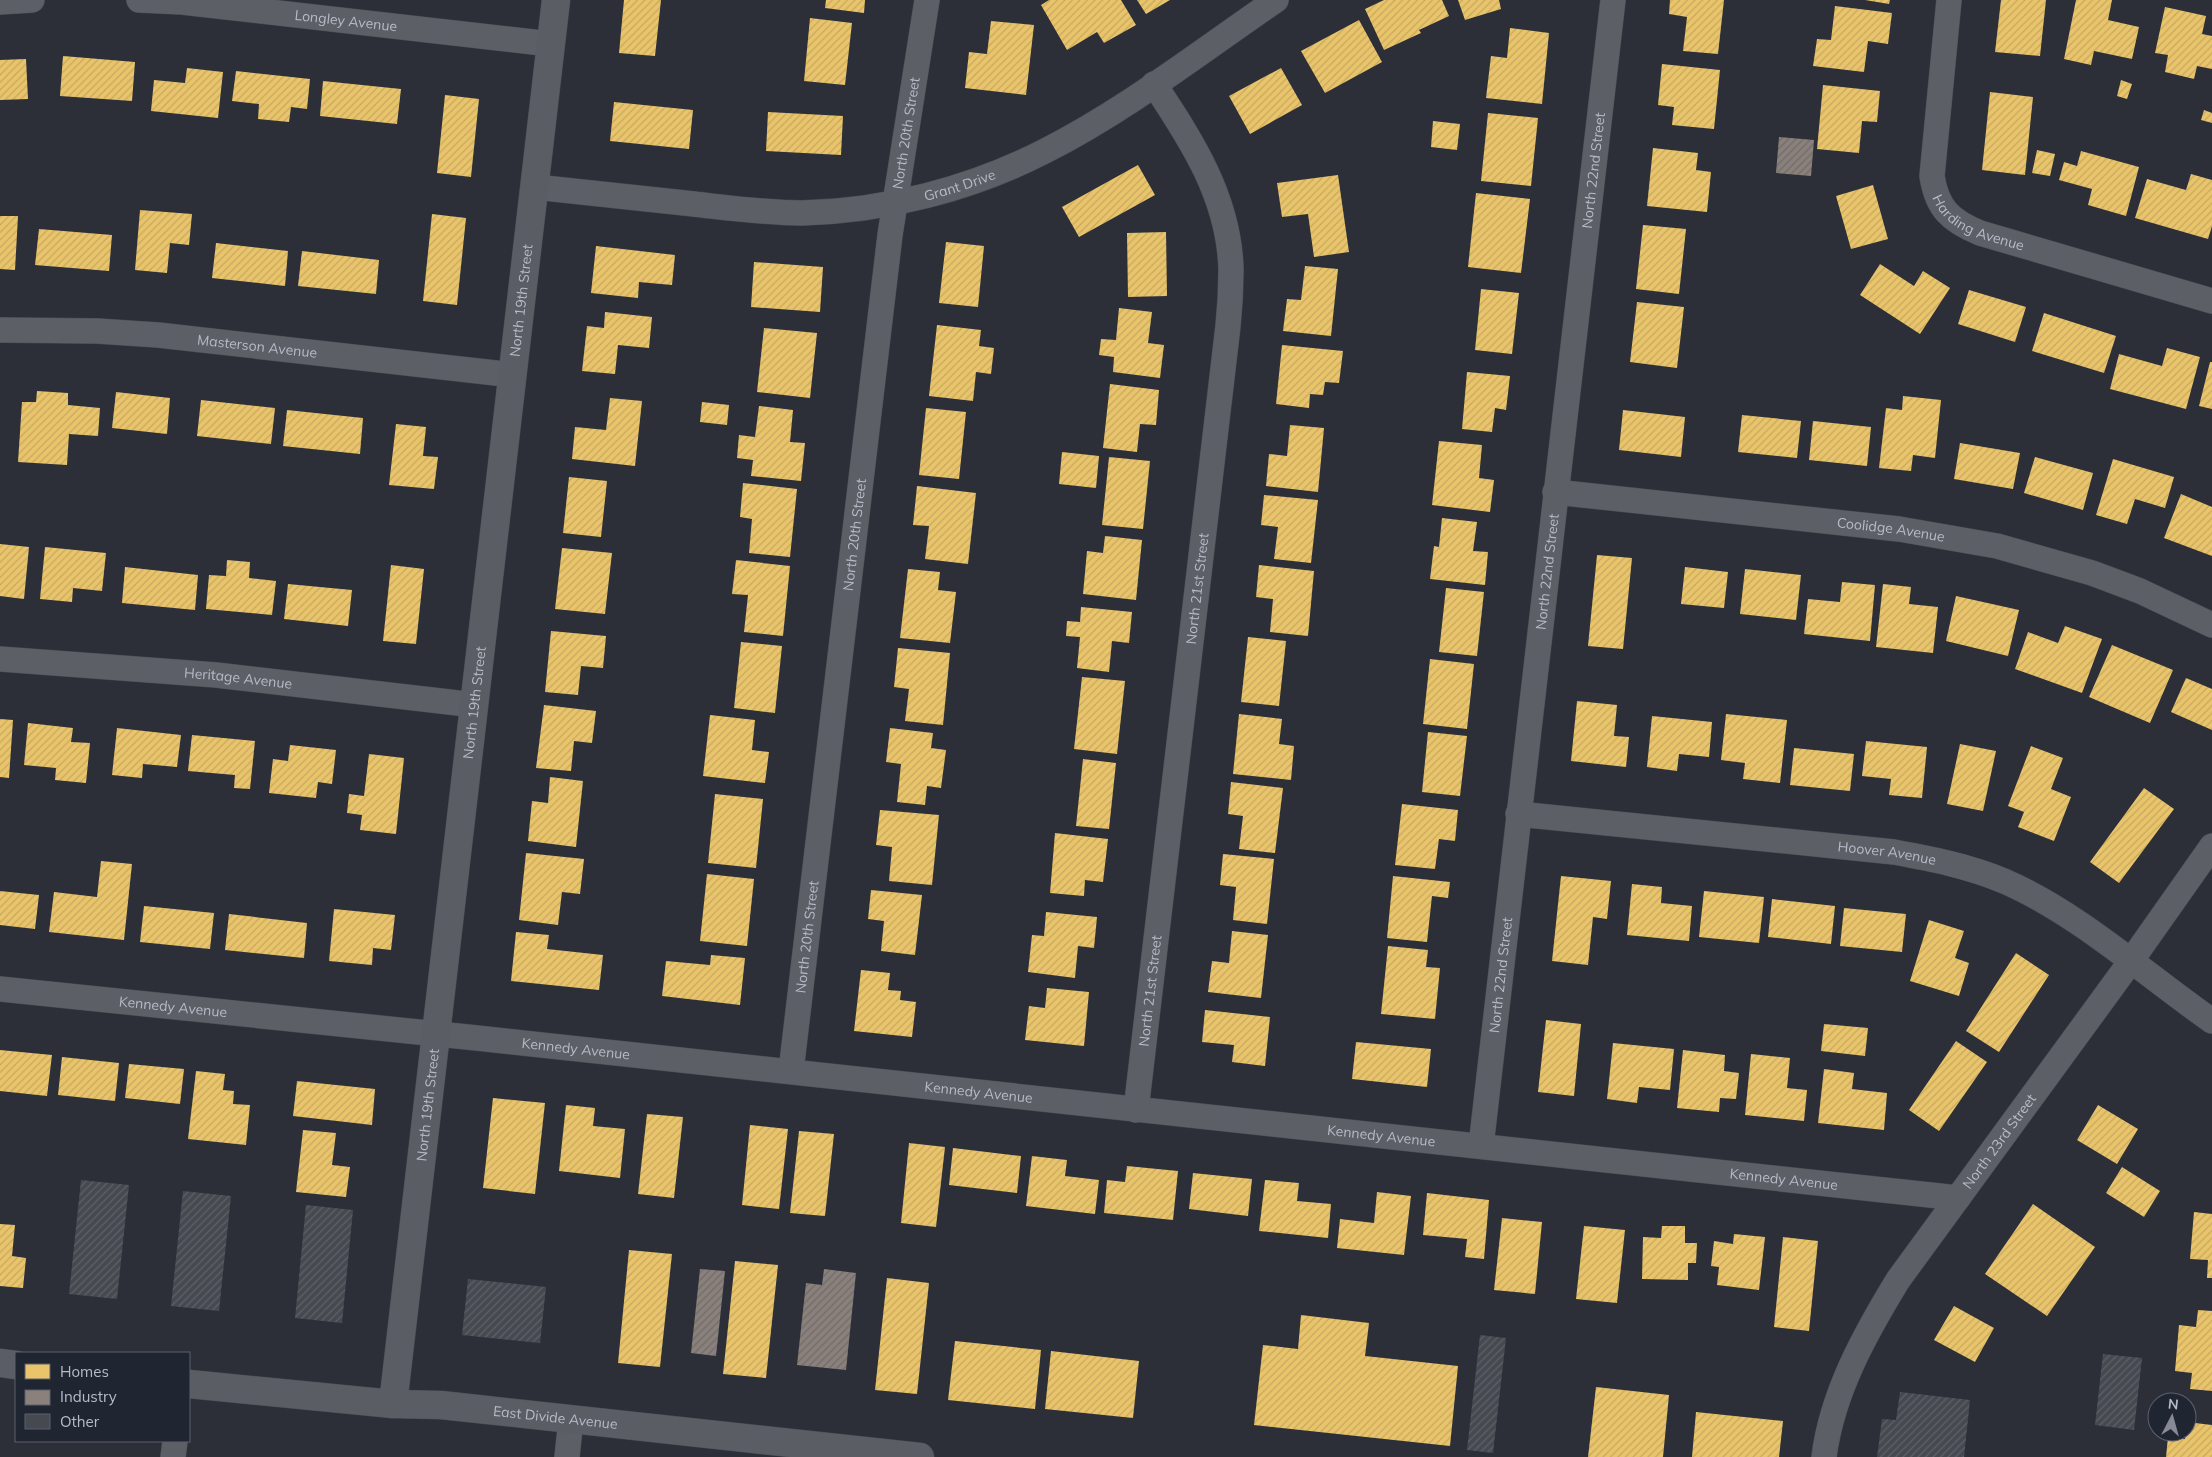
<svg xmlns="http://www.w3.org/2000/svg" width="2212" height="1457" viewBox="0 0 2212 1457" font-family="Mulish,sans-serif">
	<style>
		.homes { fill: url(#homes-hatch) }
		.industry { fill: url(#industry-hatch) }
		.building { fill: url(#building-hatch) }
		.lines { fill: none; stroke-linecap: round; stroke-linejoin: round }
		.street-casing { stroke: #484a51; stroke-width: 26 }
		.secondary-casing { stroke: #4a4c54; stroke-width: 29 }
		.street { stroke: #5c5f66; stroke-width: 25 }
		.secondary { stroke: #5b5d64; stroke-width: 28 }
		.labels { text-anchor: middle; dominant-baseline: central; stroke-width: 5; stroke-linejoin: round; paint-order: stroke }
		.street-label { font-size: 14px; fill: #b8bbc7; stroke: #202532 }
	</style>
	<defs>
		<pattern id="homes-hatch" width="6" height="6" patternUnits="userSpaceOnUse" patternTransform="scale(1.25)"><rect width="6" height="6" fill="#e9c46a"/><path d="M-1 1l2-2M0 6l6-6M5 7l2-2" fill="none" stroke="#c5a861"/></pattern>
		<pattern id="industry-hatch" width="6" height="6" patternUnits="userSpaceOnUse" patternTransform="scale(1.25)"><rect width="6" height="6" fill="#8a817c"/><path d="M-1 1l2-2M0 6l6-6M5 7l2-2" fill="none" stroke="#716b69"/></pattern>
		<pattern id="building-hatch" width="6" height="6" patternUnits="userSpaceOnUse" patternTransform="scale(1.25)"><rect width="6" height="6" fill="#464950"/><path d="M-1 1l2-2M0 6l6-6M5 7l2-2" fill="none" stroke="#5f6168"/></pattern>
	</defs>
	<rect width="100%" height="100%" fill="#2c2f38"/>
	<path class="homes" d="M624,0H661L655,56L619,53Z
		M826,0H865L864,13L825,8Z
		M1049,0H1121L1136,25L1104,43L1097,32L1067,50L1041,5Z
		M1137,0H1170L1146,14Z
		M1384,0H1442L1449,16L1419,30L1421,33L1384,50L1365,9Z
		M1458,0H1499L1501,9L1465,20Z
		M1670,0H1724L1718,54L1683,51L1687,17L1669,14Z
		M1865,0H1890L1889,4Z
		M2001,0H2046L2040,56L1995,52Z
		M2076,0H2112L2108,20L2139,27L2132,59L2094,51L2091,65L2064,59Z
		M1835,6L1892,13L1888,44L1868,41L1864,72L1813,66L1817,39L1831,40Z
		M2165,7L2206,16L2202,34L2212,36V69L2197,66L2194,79L2165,72L2168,55L2155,53Z
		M810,18L852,23L845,85L804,81Z
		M1359,20L1382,62L1325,93L1301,51Z
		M991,21L1034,25L1026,95L965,88L969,52L987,54Z
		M1510,28L1549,33L1542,104L1486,98L1491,56L1507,58Z
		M63,56L135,62L132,101L60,96Z
		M26,59L28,99L0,100V60Z
		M1662,64L1720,70L1714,129L1672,125L1674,107L1658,105Z
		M187,68L223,72L218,118L151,111L154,80L185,83Z
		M1281,68L1302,105L1250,134L1229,96Z
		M236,71L310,79L307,109L291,107L289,122L258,119L259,104L232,101Z
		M2121,80L2132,84L2127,99L2117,96Z
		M323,81L401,89L397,124L320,116Z
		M1823,85L1880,91L1877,122L1862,121L1859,153L1817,149Z
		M1990,92L2033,97L2025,175L1982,170Z
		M445,95L479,99L471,177L437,173Z
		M614,102L693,110L689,149L610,141Z
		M2204,110L2212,113V123L2201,120Z
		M768,112L843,116L841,155L766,151Z
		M1488,113L1538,118L1531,186L1481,181Z
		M1433,121L1460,124L1457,150L1431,147Z
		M1653,148L1698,153L1696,170L1711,172L1707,212L1647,206Z
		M2037,150L2055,154L2050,176L2032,173Z
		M2081,151L2139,167L2126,216L2088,205L2092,189L2059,180L2064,162L2077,166Z
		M1138,165L1155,195L1079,237L1062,207Z
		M2191,174L2212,180V226L2208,239L2135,218L2147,179L2186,190Z
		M1338,175L1349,252L1314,257L1308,214L1282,217L1277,183Z
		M1873,185L1888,239L1851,249L1836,196Z
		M1476,193L1530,199L1521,273L1468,267Z
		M140,210L192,214L189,245L170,243L167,273L135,270Z
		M432,214L466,218L457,305L423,301Z
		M0,216H18L15,270L0,269Z
		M1643,225L1686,229L1679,294L1636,289Z
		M39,229L112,235L109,271L35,265Z
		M1166,232L1167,296L1128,297L1127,233Z
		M946,242L984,246L978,307L939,303Z
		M216,243L288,251L285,286L212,278Z
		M596,246L675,255L672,285L639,282L638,298L591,293Z
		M302,251L379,260L376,294L298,286Z
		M754,262L823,267L820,312L751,307Z
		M1880,264L1914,286L1923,271L1950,288L1920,334L1860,295Z
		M1305,266L1338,269L1331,336L1283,331L1287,299L1301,300Z
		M1481,289L1519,293L1512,354L1475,350Z
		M1969,290L2026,307L2015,342L1958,324Z
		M1637,302L1684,307L1677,368L1630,362Z
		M1119,308L1152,312L1148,343L1164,345L1160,378L1113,372L1114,357L1099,355L1101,339L1116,340Z
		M605,312L652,317L649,348L618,345L615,374L582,371L587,326L604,328Z
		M2044,313L2116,336L2104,373L2032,351Z
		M937,325L981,330L979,346L994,348L991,374L976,372L973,401L929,396Z
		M764,328L817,333L810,398L757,392Z
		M1282,345L1343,351L1339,383L1325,382L1323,395L1310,394L1309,408L1276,404Z
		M2167,348L2200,357L2186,409L2110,389L2119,354L2162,366Z
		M2210,362H2212V409L2199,406Z
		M1467,372L1510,376L1506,410L1495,408L1492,432L1462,429Z
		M1110,384L1159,390L1156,425L1140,424L1137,452L1103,448Z
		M37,391L68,393V405L100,408L98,436L69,434L67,465L18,462L22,402H36Z
		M116,392L170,398L167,434L112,428Z
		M1903,396L1941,400L1935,458L1913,455L1911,471L1879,468L1886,408L1902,410Z
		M610,398L642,401L635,466L572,459L575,427L606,430Z
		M201,400L275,408L271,444L197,436Z
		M702,402L729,405L727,425L700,422Z
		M759,406L793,410L790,442L805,443L801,481L751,476L753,460L737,458L739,435L755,437Z
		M926,408L966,412L959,479L919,475Z
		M287,410L363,418L360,454L283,446Z
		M1623,410L1685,417L1681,457L1619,450Z
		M1742,415L1801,421L1797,458L1738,452Z
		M1813,421L1871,427L1867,466L1809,460Z
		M396,424L426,427L423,456L438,457L434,489L389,485Z
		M1290,425L1324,428L1318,492L1266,486L1269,454L1287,456Z
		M1439,441L1482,445L1479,478L1494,480L1490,512L1432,505Z
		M1960,443L2020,453L2013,489L1954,479Z
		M1062,452L1099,456L1096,488L1059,484Z
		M1109,457L1150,461L1143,529L1102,525Z
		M2035,457L2093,473L2083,510L2024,493Z
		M2113,459L2174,477L2165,508L2135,499L2127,524L2096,515Z
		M569,477L607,481L601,537L563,533Z
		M743,483L797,489L790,557L749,553L752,519L740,517Z
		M917,486L976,493L968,564L925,559L929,526L913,525Z
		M2181,494L2212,507V556L2164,538Z
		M1264,495L1318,500L1311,563L1274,559L1278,527L1261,525Z
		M1442,518L1477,522L1473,551L1488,552L1485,585L1430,579L1434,546L1439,547Z
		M1105,536L1142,540L1136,600L1083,594L1087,551L1103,553Z
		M0,544L29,547L24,599L0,596Z
		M45,547L106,553L102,591L73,588L72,602L40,599Z
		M562,548L612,553L605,614L555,609Z
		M1597,555L1632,558L1623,649L1588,646Z
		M227,560L250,562L249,578L276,581L272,615L206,609L209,575L226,576Z
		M736,560L790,566L783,636L744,632L748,595L732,594Z
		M391,565L424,569L416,644L383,641Z
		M1259,565L1314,571L1308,636L1270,632L1273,599L1256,597Z
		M125,567L198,575L195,610L122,603Z
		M1685,567L1728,572L1724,608L1681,604Z
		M908,569L940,572L938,590L956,592L950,643L900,638Z
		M1745,569L1801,575L1796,620L1740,614Z
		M1842,582L1875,585L1870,641L1804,634L1808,599L1840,602Z
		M288,584L352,590L348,626L284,619Z
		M1883,584L1911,587L1909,604L1938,607L1933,653L1876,647Z
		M1446,588L1484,592L1477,656L1439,652Z
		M1956,596L2019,610L2008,656L1946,641Z
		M1081,607L1132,612L1129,643L1112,641L1109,672L1077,668L1080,637L1066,636L1067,621L1080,622Z
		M2065,626L2102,639L2082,693L2015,669L2028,632L2058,643Z
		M551,631L606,636L603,668L581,666L578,695L545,692Z
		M1248,637L1286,641L1279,706L1241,702Z
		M741,642L782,646L775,713L734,708Z
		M2112,645L2173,670L2150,723L2089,697Z
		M898,648L950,653L943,725L905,721L909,689L894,687Z
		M1430,659L1474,664L1467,729L1423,724Z
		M1082,677L1125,681L1117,754L1074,749Z
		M2186,678L2212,689V730L2171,712Z
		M1577,701L1617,705L1614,736L1629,737L1626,767L1571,761Z
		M544,705L596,711L592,743L574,741L571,771L536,768Z
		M1239,714L1282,719L1279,744L1294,746L1291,780L1233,774Z
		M1726,714L1787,720L1780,783L1743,779L1745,763L1721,760Z
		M710,715L755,720L752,750L769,752L765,783L703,776Z
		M1652,716L1712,722L1709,757L1679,754L1677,771L1647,767Z
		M0,719L13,720L9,778L0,777Z
		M28,723L73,728L71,742L90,743L86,783L55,780L56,768L24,765Z
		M117,728L181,735L177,767L143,764L142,778L112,775Z
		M890,728L933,733L931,748L946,750L941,788L927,786L925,805L897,802L901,764L886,762Z
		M1428,732L1467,736L1460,796L1422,792Z
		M192,735L255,741L250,789L234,788L235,775L188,771Z
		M1866,741L1927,747L1922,798L1889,795L1891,779L1862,776Z
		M1960,744L1996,751L1983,811L1947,804Z
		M290,745L336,750L332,784L318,782L316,798L269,793L273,759L288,761Z
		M2031,746L2063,758L2051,789L2071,797L2054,841L2018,827L2024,812L2008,806Z
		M1794,748L1854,754L1850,791L1790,785Z
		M369,754L404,758L396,834L360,830L362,815L347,813L349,794L364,796Z
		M1083,759L1116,763L1109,829L1076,826Z
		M550,777L583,781L576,847L528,841L532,801L548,803Z
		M1231,782L1283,788L1275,853L1239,849L1243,816L1228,814Z
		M2144,788L2174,809L2119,883L2090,862Z
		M715,794L763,799L756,868L708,863Z
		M1402,804L1458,810L1455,841L1439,839L1435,869L1395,865Z
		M880,810L939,815L932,885L889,881L892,847L876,845Z
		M1055,833L1108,839L1103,882L1085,880L1084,896L1050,893Z
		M526,853L584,859L580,894L562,892L558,925L519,920Z
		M1223,854L1274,859L1267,924L1233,920L1236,887L1220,885Z
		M101,861L132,864L124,940L49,932L54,892L97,897Z
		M707,874L754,879L747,946L700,941Z
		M1393,876L1450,882L1448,898L1432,896L1427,942L1387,938Z
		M1561,876L1611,881L1607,919L1593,917L1588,965L1552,961Z
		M1632,884L1662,887L1661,903L1692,906L1689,941L1627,935Z
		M871,890L922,895L915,955L881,951L884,921L868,919Z
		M0,891L39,895L35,929L0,925Z
		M1704,891L1764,897L1759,943L1699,937Z
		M1772,899L1835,906L1831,944L1768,937Z
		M144,906L214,913L210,949L140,942Z
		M1844,908L1906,914L1902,952L1840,946Z
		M334,909L395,915L391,950L373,948L372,965L329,961Z
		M1046,912L1097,917L1094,948L1078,946L1075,978L1028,972L1032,935L1044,936Z
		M229,914L307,923L304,958L225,950Z
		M1929,920L1964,931L1955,958L1969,963L1959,996L1910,981Z
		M1232,931L1268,935L1261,998L1208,992L1212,961L1229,963Z
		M516,932L549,935L547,949L603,955L599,990L511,981Z
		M1388,946L1428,950L1426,967L1440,968L1435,1019L1381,1014Z
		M2016,953L2049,975L1999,1052L1966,1031Z
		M711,955L745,958L740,1005L662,996L666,961L710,965Z
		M861,970L890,973L888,990L901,991L900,1000L916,1002L912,1037L854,1031Z
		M1047,988L1089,992L1084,1046L1025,1040L1029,1006L1045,1008Z
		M1205,1010L1270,1017L1265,1066L1232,1062L1234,1045L1202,1042Z
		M1546,1020L1581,1024L1574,1096L1538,1092Z
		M1824,1024L1868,1028L1865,1056L1821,1051Z
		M1956,1041L1987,1062L1939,1131L1909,1110Z
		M1356,1042L1431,1049L1427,1087L1352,1079Z
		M1613,1043L1674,1049L1670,1090L1639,1087L1637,1103L1607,1099Z
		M0,1050L52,1055L47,1096L0,1091Z
		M1683,1050L1725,1055L1724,1071L1739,1073L1736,1099L1720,1098L1719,1112L1677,1108Z
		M1751,1054L1790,1058L1787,1088L1807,1090L1804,1121L1745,1115Z
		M62,1057L119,1063L115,1101L58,1095Z
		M129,1064L184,1069L180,1104L125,1098Z
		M1824,1069L1854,1073L1852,1089L1887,1093L1884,1130L1818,1123Z
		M196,1071L225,1074L223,1090L234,1091L233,1104L250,1105L246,1145L188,1139Z
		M297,1081L375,1089L372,1125L293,1116Z
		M493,1098L545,1103L535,1194L483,1188Z
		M566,1105L595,1108L593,1126L625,1129L620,1178L559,1171Z
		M2098,1105L2138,1129L2117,1164L2077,1140Z
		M647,1114L683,1117L674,1198L638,1194Z
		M750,1125L788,1129L779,1209L742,1205Z
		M303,1130L336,1133L332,1165L350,1167L346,1197L296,1192Z
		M799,1131L834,1134L825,1216L790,1213Z
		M909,1143L945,1147L936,1227L901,1223Z
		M953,1148L1021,1156L1017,1193L949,1185Z
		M1032,1156L1067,1160L1065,1176L1099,1180L1095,1214L1026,1206Z
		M1127,1166L1178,1171L1173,1220L1104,1213L1107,1180L1125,1182Z
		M2122,1167L2160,1191L2144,1217L2106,1193Z
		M1193,1173L1252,1179L1248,1216L1189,1209Z
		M1265,1180L1299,1183L1297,1201L1331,1204L1328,1238L1259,1231Z
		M1377,1192L1411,1196L1404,1255L1337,1248L1340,1219L1374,1223Z
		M1427,1193L1489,1200L1484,1259L1465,1257L1467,1239L1423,1235Z
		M2033,1204L2095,1247L2047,1316L1985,1274Z
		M2194,1212L2212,1214V1278H2207L2208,1260L2190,1259Z
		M1502,1218L1542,1222L1535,1294L1494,1290Z
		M0,1224L15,1225L12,1256L26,1258L23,1288L0,1286Z
		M1584,1226L1625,1230L1617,1303L1576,1299Z
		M1662,1226H1685V1243H1697L1696,1263H1688V1280L1642,1279L1643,1237L1661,1238Z
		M1734,1234L1765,1237L1759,1290L1717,1285L1719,1267L1711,1266L1714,1241L1733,1244Z
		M1783,1237L1818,1241L1809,1331L1774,1327Z
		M629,1250L672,1254L660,1367L618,1363Z
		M735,1261L778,1265L766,1378L723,1374Z
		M887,1278L929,1283L917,1394L875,1390Z
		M1954,1306L1994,1328L1975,1362L1934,1340Z
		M2198,1310L2212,1311V1391L2190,1389L2192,1373L2175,1371L2179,1325L2196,1327Z
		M1301,1315L1369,1323L1365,1356L1458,1366L1450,1446L1254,1425L1263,1345L1298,1349Z
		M955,1341L1041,1350L1035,1409L948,1400Z
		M1051,1351L1139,1361L1133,1418L1045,1409Z
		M1596,1387L1669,1395L1663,1457H1588Z
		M1696,1412L1783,1421L1779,1457H1692Z
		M2187,1422L2212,1425V1457H2166L2168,1437L2185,1439Z"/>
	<path class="industry" d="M1779,137L1814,140L1811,176L1776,173Z
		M700,1269L725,1271L716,1356L691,1353Z
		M824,1269L856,1273L846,1370L797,1365L806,1283L822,1285Z"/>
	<path class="building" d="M81,1180L129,1185L117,1299L69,1294Z
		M183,1191L231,1196L219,1311L171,1306Z
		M306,1205L353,1210L342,1323L295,1318Z
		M468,1279L546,1287L540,1343L462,1335Z
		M1480,1335L1506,1338L1493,1453L1467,1450Z
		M2103,1354L2142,1358L2134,1430L2095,1425Z
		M1900,1392L1970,1400L1964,1457H1877L1882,1419L1896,1420Z"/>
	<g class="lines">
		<g class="street-casing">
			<g id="street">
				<path id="s1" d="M139,0L182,2L551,44"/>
				<path id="s2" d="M1949,0L1932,176C1937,209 1951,221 1980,233L2212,301"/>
				<path d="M0,2L32,0"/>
				<path id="s3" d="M535,187C588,193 641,198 694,204C730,208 766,213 802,213C885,211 971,189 1045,151C1126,110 1200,52 1276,0"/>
				<path id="s4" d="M0,330L97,331L158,335L513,375"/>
				<path id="s5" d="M1555,492L1899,529L1997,546L2092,573L2140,591L2212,625"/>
				<path id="s6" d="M0,659L216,675L475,705"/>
				<path id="s7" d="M1518,814L1894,852C1932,859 1968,866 2004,881C2078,913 2146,975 2212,1021"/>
				<path id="s8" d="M0,989L477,1038L1958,1198"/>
				<path id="s9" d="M791,1071L890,235L927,0"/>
				<path id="s10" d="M1136,1110L1228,326C1230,307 1231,288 1231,269C1229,198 1192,141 1154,84"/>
				<path id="s11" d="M1481,1146L1613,0"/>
				<path d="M173,1457L175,1441"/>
				<path d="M567,1457L571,1419"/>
				<path id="s12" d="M1824,1457C1832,1393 1865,1334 1898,1280L2131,961L2212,846"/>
			</g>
		</g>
		<g class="secondary-casing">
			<g id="secondary">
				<path d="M0,1363L16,1365"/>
				<path id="s13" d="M189,1384L393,1404L441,1405L920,1457"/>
				<path id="s14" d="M393,1404L556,0"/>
			</g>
		</g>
		<use href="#street" class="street"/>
		<use href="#secondary" class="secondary"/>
	</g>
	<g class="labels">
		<g class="street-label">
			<text stroke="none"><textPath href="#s1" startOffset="208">Longley Avenue</textPath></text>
			<text stroke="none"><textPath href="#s9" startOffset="945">North 20th Street</textPath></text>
			<text stroke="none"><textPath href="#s11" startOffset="982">North 22nd Street</textPath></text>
			<text stroke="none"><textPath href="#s3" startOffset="429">Grant Drive</textPath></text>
			<text stroke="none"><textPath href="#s2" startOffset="249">Harding Avenue</textPath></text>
			<text stroke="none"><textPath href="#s14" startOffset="1111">North 19th Street</textPath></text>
			<text stroke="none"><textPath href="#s4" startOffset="258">Masterson Avenue</textPath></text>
			<text stroke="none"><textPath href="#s5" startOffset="338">Coolidge Avenue</textPath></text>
			<text stroke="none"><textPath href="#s9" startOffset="540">North 20th Street</textPath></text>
			<text stroke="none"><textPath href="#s11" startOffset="578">North 22nd Street</textPath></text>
			<text stroke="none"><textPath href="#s10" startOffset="525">North 21st Street</textPath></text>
			<text stroke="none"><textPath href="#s6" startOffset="239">Heritage Avenue</textPath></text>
			<text stroke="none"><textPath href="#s14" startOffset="706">North 19th Street</textPath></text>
			<text stroke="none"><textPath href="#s7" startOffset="371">Hoover Avenue</textPath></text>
			<text stroke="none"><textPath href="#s9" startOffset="135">North 20th Street</textPath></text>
			<text stroke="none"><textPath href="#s11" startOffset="172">North 22nd Street</textPath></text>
			<text stroke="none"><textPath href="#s10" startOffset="120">North 21st Street</textPath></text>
			<text stroke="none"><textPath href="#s8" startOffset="174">Kennedy Avenue</textPath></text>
			<text stroke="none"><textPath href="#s8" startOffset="579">Kennedy Avenue</textPath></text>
			<text stroke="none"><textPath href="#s8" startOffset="984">Kennedy Avenue</textPath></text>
			<text stroke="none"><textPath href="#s14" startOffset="301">North 19th Street</textPath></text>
			<text stroke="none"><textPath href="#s8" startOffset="1389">Kennedy Avenue</textPath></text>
			<text stroke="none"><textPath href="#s12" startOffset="365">North 23rd Street</textPath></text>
			<text stroke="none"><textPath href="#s8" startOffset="1794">Kennedy Avenue</textPath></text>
			<text stroke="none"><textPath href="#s13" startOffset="368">East Divide Avenue</textPath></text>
		</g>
	</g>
	<rect x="15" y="1352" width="175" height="90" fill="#202532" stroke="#5d616e"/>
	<rect x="25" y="1364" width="25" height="15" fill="#e9c46a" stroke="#5d616e"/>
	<text x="60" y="1377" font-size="15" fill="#b8bbc7">Homes</text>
	<rect x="25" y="1390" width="25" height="15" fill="#8a817c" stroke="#5d616e"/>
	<text x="60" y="1402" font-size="15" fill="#b8bbc7">Industry</text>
	<rect x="25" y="1414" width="25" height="15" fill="#464950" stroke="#5d616e"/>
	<text x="60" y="1427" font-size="15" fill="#b8bbc7">Other</text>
	<g transform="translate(2172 1417) rotate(6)"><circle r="24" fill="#202532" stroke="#5d616e"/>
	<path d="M0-4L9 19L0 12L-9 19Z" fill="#878a95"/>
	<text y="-8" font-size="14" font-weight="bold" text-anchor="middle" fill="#b8bbc7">N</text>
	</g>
</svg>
